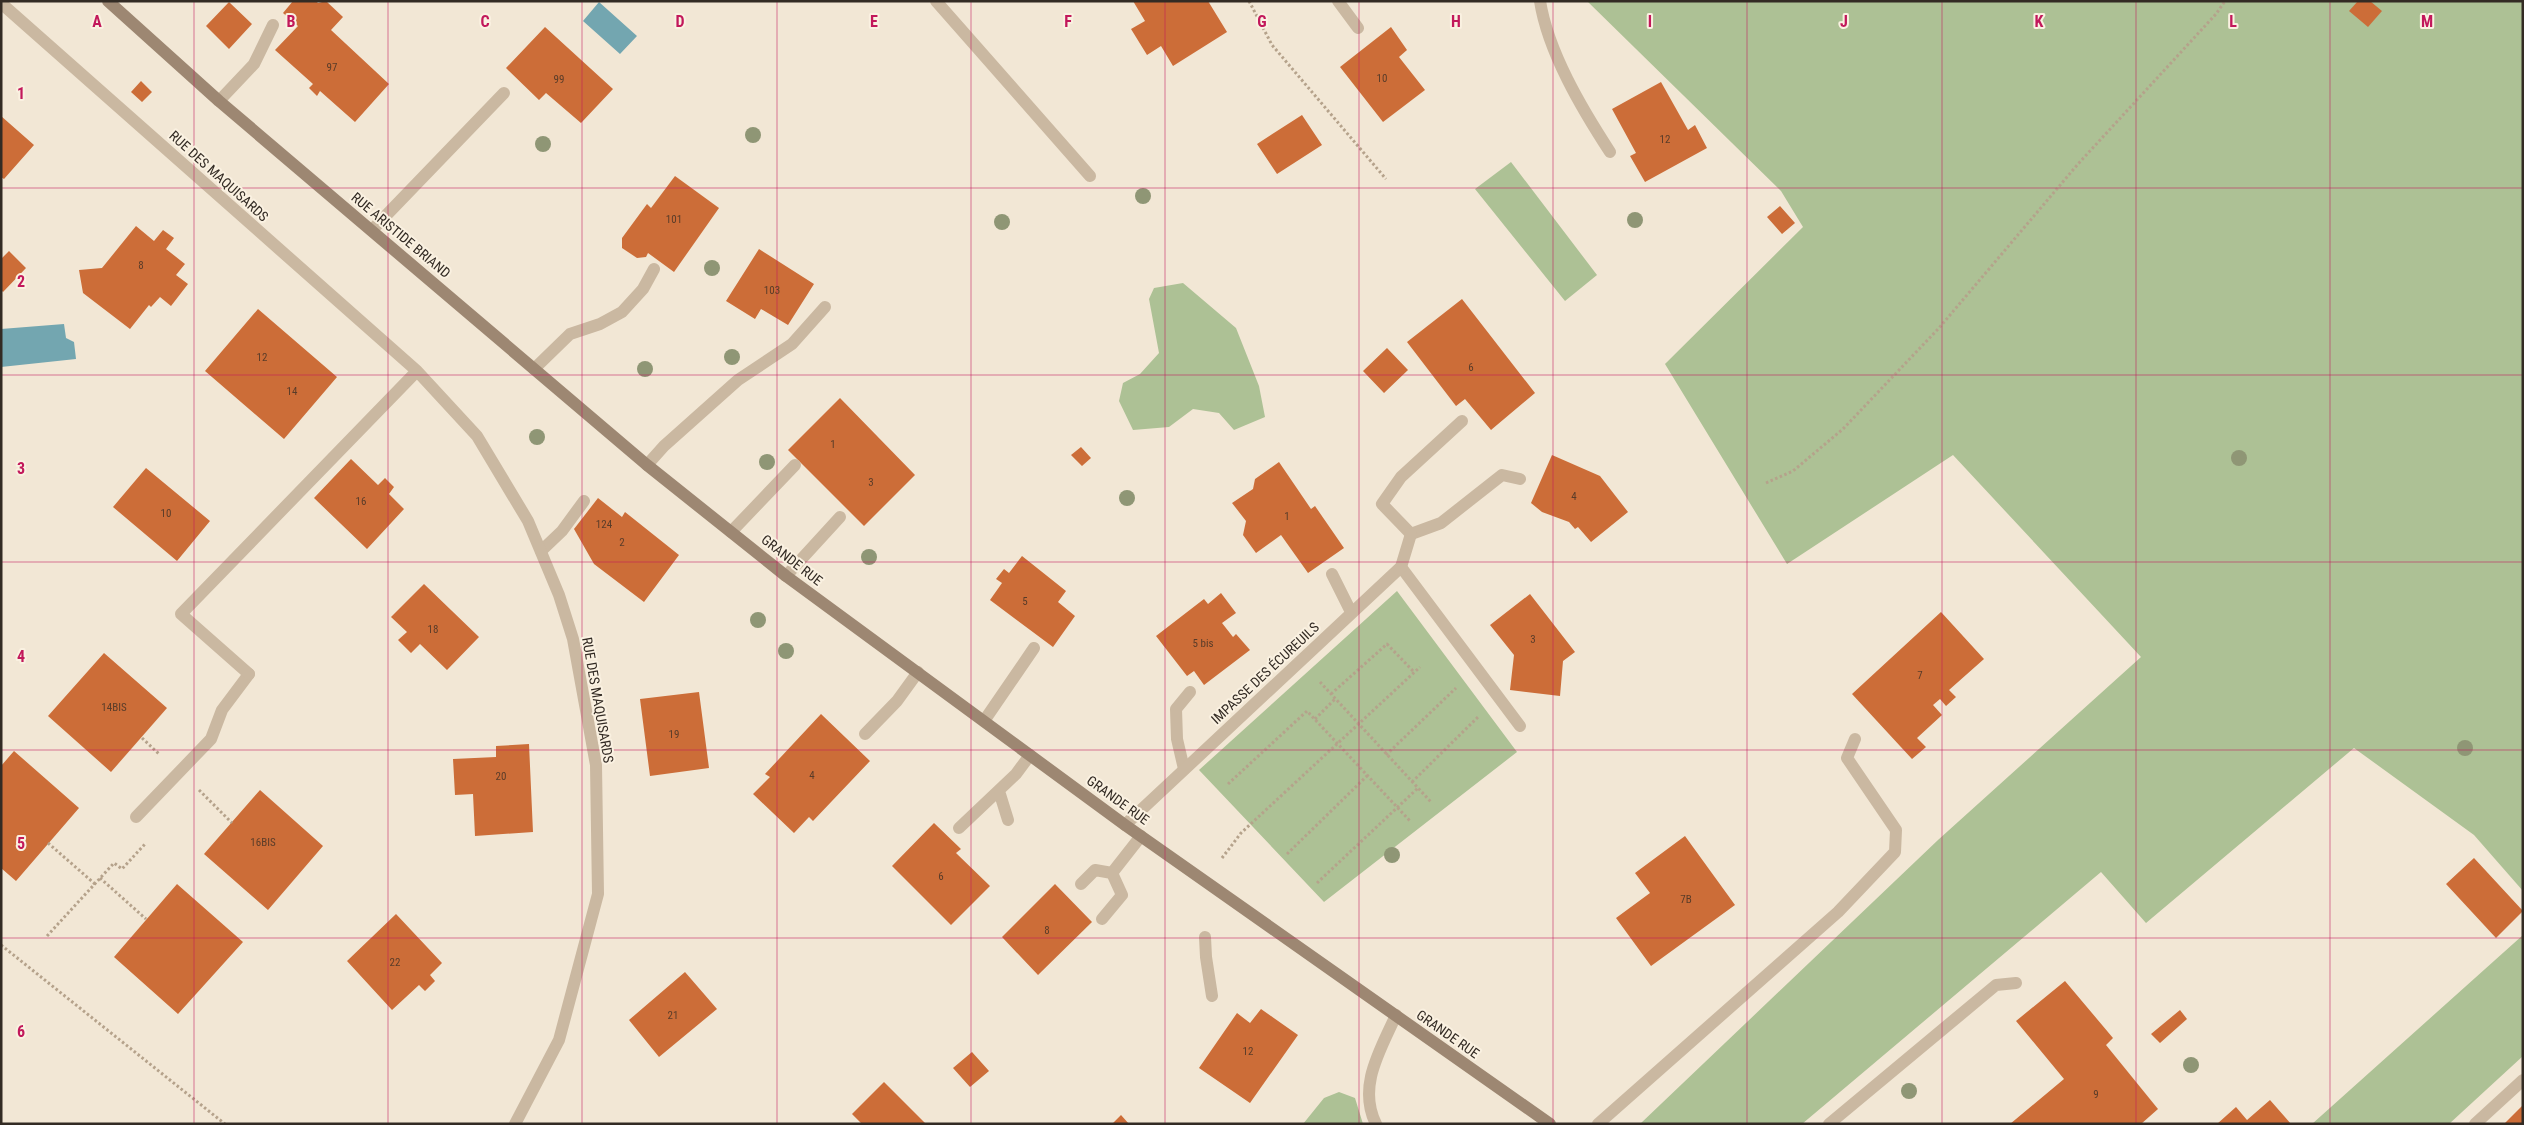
<svg xmlns="http://www.w3.org/2000/svg" width="2524" height="1125" viewBox="0 0 2524 1125" font-family="'Roboto Condensed',sans-serif">
	<style>
		.green { fill: #adc195 }
		.water { fill: #73a6b0 }
		.building { fill: #cc6d38 }
		.lines { fill: none; stroke-linecap: round; stroke-linejoin: round }
		.path { stroke: #b5a28b; stroke-width: 3; stroke-dasharray: 2.5 2.5; stroke-linecap: butt }
		.lane { stroke: #cab8a1; stroke-width: 12 }
		.street { stroke: #cab8a1; stroke-width: 12 }
		.secondary { stroke: #9d8772; stroke-width: 12 }
		.tree { fill: #8f9675 }
		.grid { fill: none; stroke: #c2185b; stroke-width: 1; stroke-opacity: 0.55 }
		.labels { text-anchor: middle; dominant-baseline: central; stroke-width: 4; stroke-linejoin: round; paint-order: stroke }
		.number-label { font-size: 11px; fill: #593c29 }
		.street-label { font-size: 14px; fill: #332b24; stroke: #faf1e1 }
		.grid-label { font-size: 16px; text-anchor: middle; font-weight: bold; fill: #c2185b; stroke: #faf1e1; stroke-width: 4; stroke-linejoin: round; paint-order: stroke }
	</style>
	<rect width="100%" height="100%" fill="#f2e7d5"/>
	<path class="green" d="M1587,1H2523V891L2474,835L2354,748L2146,923L2101,872L1802,1124H1640L1938,840L2141,657L1953,455L1787,564L1665,364L1803,227L1781,191Z
		M1511,162L1597,275L1565,301L1475,189Z
		M1183,283L1236,328L1259,386L1265,417L1234,430L1219,413L1193,409L1169,427L1133,430L1119,401L1123,383L1140,374L1159,353L1149,299L1154,288Z
		M1397,591L1517,752L1324,902L1199,770Z
		M2523,935V1056L2449,1124H2312Z
		M1339,1092L1355,1098L1363,1124H1303L1324,1098Z"/>
	<path class="water" d="M599,2L637,36L620,54L583,21Z
		M64,324L66,338L74,342L76,359L1,367V329Z"/>
	<path class="building" d="M293,1H316L318,3L326,1L343,17L331,30L389,84L355,122L320,91L317,96L309,88L313,84L275,50L298,26L283,13Z
		M1133,1H1208L1227,32L1173,66L1161,46L1147,55L1131,29L1145,21Z
		M2358,1H2370L2382,11L2368,27L2349,11Z
		M229,2L252,24L229,49L206,26Z
		M545,27L613,89L581,123L546,93L539,100L506,68Z
		M1391,27L1407,50L1399,57L1425,90L1383,122L1340,67Z
		M141,81L152,92L142,102L131,92Z
		M1661,82L1688,130L1695,125L1707,148L1645,182L1630,156L1636,153L1612,109Z
		M1302,115L1322,145L1277,174L1257,144Z
		M1,116L34,145L4,179L1,177Z
		M675,176L719,208L674,272L648,253L646,257L637,258L622,248V238L647,204L651,208Z
		M1780,206L1795,223L1782,234L1767,217Z
		M136,226L154,241L163,230L174,238L166,249L185,264L176,275L188,284L171,306L160,297L151,307L149,305L130,329L83,293L79,270L102,268Z
		M759,249L814,284L788,325L761,309L755,319L726,301Z
		M9,251L26,268L3,292L1,290V259Z
		M1462,299L1535,393L1491,430L1465,399L1456,406L1407,342Z
		M258,309L337,377L284,439L205,371Z
		M1387,348L1408,370L1384,393L1363,371Z
		M840,398L915,475L864,526L788,450Z
		M1081,447L1091,458L1082,466L1071,455Z
		M1552,455L1600,476L1628,512L1591,542L1578,527L1575,529L1569,522L1542,512L1531,503Z
		M351,459L378,485L385,478L394,487L389,494L404,509L367,549L314,498Z
		M1279,462L1311,509L1315,506L1344,548L1308,573L1281,535L1256,553L1243,535L1246,521L1232,503L1253,489L1255,479Z
		M146,468L210,521L177,561L113,507Z
		M598,498L622,517L625,512L679,555L644,602L594,564L574,529Z
		M1022,556L1066,591L1058,602L1075,616L1053,647L990,600L1002,583L996,579L1004,569L1009,573Z
		M424,584L479,637L447,670L420,644L411,653L398,640L407,632L391,617Z
		M1221,593L1236,613L1222,623L1233,637L1236,634L1250,650L1204,685L1194,671L1187,676L1156,636L1204,599L1208,604Z
		M1530,594L1575,652L1563,661L1560,696L1510,690L1514,655L1490,625Z
		M1941,612L1984,659L1949,690L1956,697L1946,706L1940,699L1933,705L1942,715L1917,738L1926,747L1912,759L1852,694Z
		M104,653L167,708L111,772L48,716Z
		M699,692L709,768L650,776L640,699Z
		M821,714L870,761L813,821L809,817L794,833L753,794L770,777L765,774Z
		M529,744L533,832L475,836L473,794L455,795L453,759L496,757V746Z
		M14,751L79,808L16,881L1,868V766Z
		M260,790L323,846L268,910L204,854Z
		M934,823L961,849L956,853L990,886L951,925L892,866Z
		M1685,836L1735,905L1651,966L1616,918L1650,893L1635,873Z
		M2474,858L2523,911L2496,938L2446,884Z
		M177,884L243,942L178,1014L114,957Z
		M1055,884L1092,922L1038,975L1002,937Z
		M396,914L442,963L430,975L435,981L425,991L419,985L392,1010L347,961Z
		M685,972L717,1009L659,1057L629,1020Z
		M2065,981L2113,1038L2106,1045L2158,1109L2141,1124H2010L2064,1079L2016,1021Z
		M1261,1009L1298,1035L1250,1103L1199,1068L1237,1013L1250,1023Z
		M2180,1010L2187,1019L2160,1043L2151,1034Z
		M972,1052L989,1071L970,1087L953,1068Z
		M884,1082L926,1124H862L852,1114Z
		M2270,1100L2291,1124H2217L2236,1107L2247,1120Z
		M2523,1105V1124H2504Z
		M1121,1115L1129,1124H1112Z"/>
	<g class="lines">
		<path class="path" d="M1249,1L1272,45L1386,179
			M1766,483L1793,471L1843,429L1939,328L2078,164L2216,14L2225,1
			M1320,682L1431,802
			M1331,694L1387,644L1414,672
			M1315,719L1335,699
			M142,738L159,754
			M1386,755L1456,688
			M1412,782L1478,717
			M1228,784L1307,711L1411,822
			M199,790L232,823
			M48,843L95,884
			M1287,854L1368,775
			M1222,858L1241,833L1420,667
			M100,878L146,919
			M1317,883L1418,788
			M47,936L114,863L122,869L145,844
			M1,945L225,1124"/>
		<path class="lane" d="M936,1L1090,176
			M1338,1L1358,28
			M1540,1C1548,52 1582,109 1610,152
			M219,101L254,64L273,25
			M372,230L504,93
			M534,369L570,334L600,324L622,312L643,289L654,269
			M1462,421L1401,477L1382,504L1411,534L1441,523L1502,475L1520,479
			M647,465L664,446L738,380L792,344L825,307
			M731,532L795,465
			M541,551L562,531L584,501
			M1401,567L1520,726
			M1332,574L1351,612
			M786,576L840,517
			M984,721L1034,648
			M865,734L897,701L918,672
			M1184,769L1177,739L1176,709L1190,692
			M999,791L1008,820
			M136,817L211,739L222,710L249,674
			M959,828L1016,774L1030,755
			M1081,884L1095,870L1112,873
			M1102,919L1122,895L1112,873L1141,836
			M1205,937L1206,957L1212,996
			M1376,1124C1357,1086 1381,1049 1396,1015
			M1598,1124L1838,912L1895,852L1896,830L1847,758L1855,739
			M1829,1124L1996,985L2016,983
			M2475,1124L2523,1080"/>
		<path class="street" d="M1,3L417,371L477,436L528,521L559,595L573,639L596,765L598,894L559,1040L515,1124
			M249,674L181,614L417,371
			M1125,825L1401,567L1411,534"/>
		<path class="secondary" d="M108,1L219,101L647,465L786,576L1125,825L1550,1124"/>
	</g>
	<g class="tree">
		<circle cx="753" cy="135" r="8"/>
		<circle cx="543" cy="144" r="8"/>
		<circle cx="1143" cy="196" r="8"/>
		<circle cx="1635" cy="220" r="8"/>
		<circle cx="1002" cy="222" r="8"/>
		<circle cx="712" cy="268" r="8"/>
		<circle cx="732" cy="357" r="8"/>
		<circle cx="645" cy="369" r="8"/>
		<circle cx="537" cy="437" r="8"/>
		<circle cx="2239" cy="458" r="8"/>
		<circle cx="767" cy="462" r="8"/>
		<circle cx="1127" cy="498" r="8"/>
		<circle cx="869" cy="557" r="8"/>
		<circle cx="758" cy="620" r="8"/>
		<circle cx="786" cy="651" r="8"/>
		<circle cx="2465" cy="748" r="8"/>
		<circle cx="1392" cy="855" r="8"/>
		<circle cx="2191" cy="1065" r="8"/>
		<circle cx="1909" cy="1091" r="8"/>
	</g>
	<path class="grid" d="M194,1V1124M388,1V1124M582,1V1124M777,1V1124M971,1V1124M1165,1V1124M1359,1V1124M1553,1V1124M1747,1V1124M1942,1V1124M2136,1V1124M2330,1V1124M1,188H2523M1,375H2523M1,562H2523M1,750H2523M1,938H2523"/>
	<g class="labels">
		<g class="number-label">
			<text x="332" y="67">97</text>
			<text x="1382" y="78">10</text>
			<text x="559" y="79">99</text>
			<text x="1665" y="139">12</text>
			<text x="674" y="219">101</text>
			<text x="141" y="265">8</text>
			<text x="772" y="290">103</text>
			<text x="262" y="357">12</text>
			<text x="1471" y="367">6</text>
			<text x="292" y="391">14</text>
			<text x="833" y="444">1</text>
			<text x="871" y="482">3</text>
			<text x="1574" y="496">4</text>
			<text x="361" y="501">16</text>
			<text x="166" y="513">10</text>
			<text x="1287" y="516">1</text>
			<text x="604" y="524">124</text>
			<text x="622" y="542">2</text>
			<text x="1025" y="601">5</text>
			<text x="433" y="629">18</text>
			<text x="1533" y="639">3</text>
			<text x="1203" y="643">5 bis</text>
			<text x="1920" y="675">7</text>
			<text x="114" y="707">14BIS</text>
			<text x="674" y="734">19</text>
			<text x="812" y="775">4</text>
			<text x="501" y="776">20</text>
			<text x="263" y="842">16BIS</text>
			<text x="941" y="876">6</text>
			<text x="1686" y="899">7B</text>
			<text x="1047" y="930">8</text>
			<text x="395" y="962">22</text>
			<text x="673" y="1015">21</text>
			<text x="1248" y="1051">12</text>
			<text x="2096" y="1094">9</text>
		</g>
		<g class="street-label">
			<text transform="translate(219 176) rotate(42)">RUE DES MAQUISARDS</text>
			<text transform="translate(401 235) rotate(40)">RUE ARISTIDE BRIAND</text>
			<text transform="translate(792 560) rotate(38)">GRANDE RUE</text>
			<text transform="translate(1265 673) rotate(-43)">IMPASSE DES ÉCUREUILS</text>
			<text transform="translate(598 700) rotate(80)">RUE DES MAQUISARDS</text>
			<text transform="translate(1118 800) rotate(36)">GRANDE RUE</text>
			<text transform="translate(1448 1034) rotate(35)">GRANDE RUE</text>
		</g>
	</g>
	<g class="grid-label">
		<text x="97" y="27">A</text>
		<text x="291" y="27">B</text>
		<text x="485" y="27">C</text>
		<text x="680" y="27">D</text>
		<text x="874" y="27">E</text>
		<text x="1068" y="27">F</text>
		<text x="1262" y="27">G</text>
		<text x="1456" y="27">H</text>
		<text x="1650" y="27">I</text>
		<text x="1844" y="27">J</text>
		<text x="2039" y="27">K</text>
		<text x="2233" y="27">L</text>
		<text x="2427" y="27">M</text>
		<text x="21" y="99">1</text>
		<text x="21" y="287">2</text>
		<text x="21" y="474">3</text>
		<text x="21" y="662">4</text>
		<text x="21" y="849">5</text>
		<text x="21" y="1037">6</text>
	</g>
	<rect width="2524" height="1125" fill="none" stroke="#332b24" stroke-width="5"/>
</svg>
